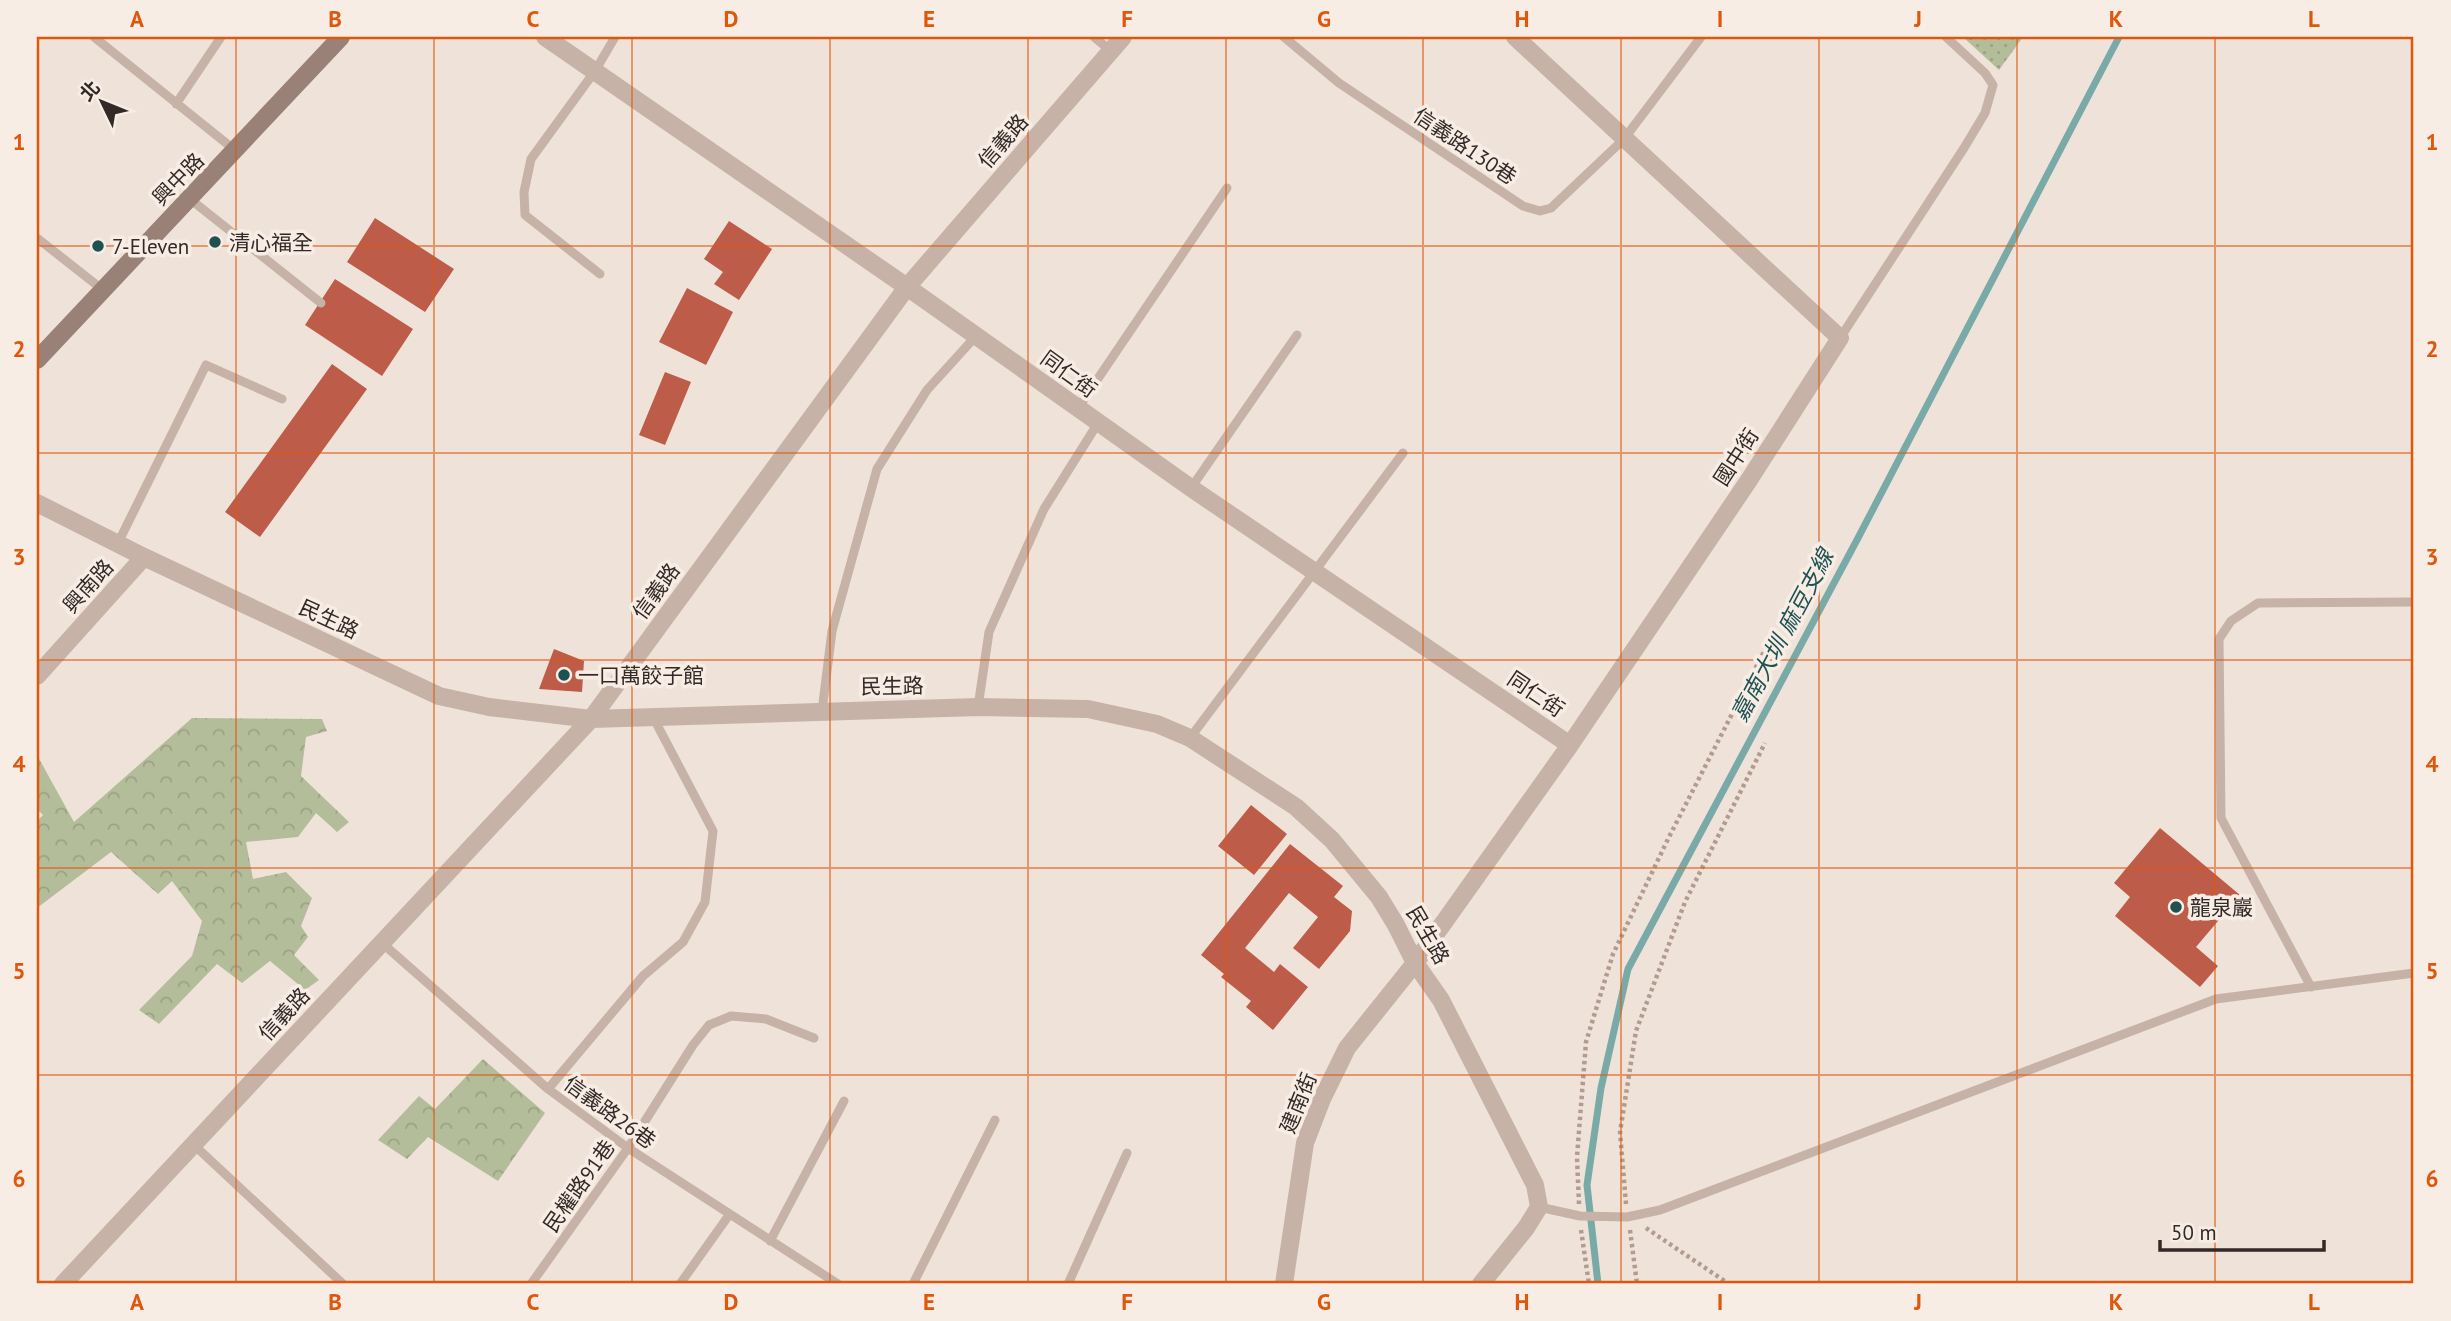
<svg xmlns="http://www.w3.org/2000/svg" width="2451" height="1321" viewBox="0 0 2451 1321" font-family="'PT Sans','Noto Sans TC',sans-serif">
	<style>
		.grass { fill: url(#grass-dots) }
		.forest { fill: url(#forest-crowns) }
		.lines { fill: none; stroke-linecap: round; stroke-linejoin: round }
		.stream { stroke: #7aaaa8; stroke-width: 7 }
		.building { fill: #bd5c49 }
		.path { stroke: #b29c90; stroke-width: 4.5; stroke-dasharray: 3.5 3.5; stroke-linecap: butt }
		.lane { stroke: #c6b2a6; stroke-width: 9 }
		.street { stroke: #c6b2a6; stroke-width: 18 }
		.secondary { stroke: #998178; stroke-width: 18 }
		.grid { fill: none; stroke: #df570d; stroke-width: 2; stroke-opacity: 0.55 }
		.poi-dot { fill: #1f5151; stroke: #f7ede5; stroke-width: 2.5 }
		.labels { text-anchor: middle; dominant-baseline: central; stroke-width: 7; stroke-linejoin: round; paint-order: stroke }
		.street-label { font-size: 21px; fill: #332926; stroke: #f7ede5 }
		.poi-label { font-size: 21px; fill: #332926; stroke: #f7ede5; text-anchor: start }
		.water-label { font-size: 23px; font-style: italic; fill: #1f5151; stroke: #f7ede5 }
		.neatline { fill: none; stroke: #df570d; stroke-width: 2.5 }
		.grid-label { font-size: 23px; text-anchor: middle; font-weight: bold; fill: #df570d }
	</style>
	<defs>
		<pattern id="grass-dots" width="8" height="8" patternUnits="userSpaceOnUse" patternTransform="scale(1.75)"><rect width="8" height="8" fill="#b4bd9a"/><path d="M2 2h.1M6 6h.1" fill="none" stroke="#9ba285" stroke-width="1.8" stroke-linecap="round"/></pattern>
		<pattern id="forest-crowns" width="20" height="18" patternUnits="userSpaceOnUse" patternTransform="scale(1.75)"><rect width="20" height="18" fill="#b4bd9a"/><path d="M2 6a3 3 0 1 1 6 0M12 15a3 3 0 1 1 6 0" fill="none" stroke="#9ba285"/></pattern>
	</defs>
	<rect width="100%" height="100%" fill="#efe3d9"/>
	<path class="grass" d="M1963,37H2023L1999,70Z"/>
	<path class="forest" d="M192,718L322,719L327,731L306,737L301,776L349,822L337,832L316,813L298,837L246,842L253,879L286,872L312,898L301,926L308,937L294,955L319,980L305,990L270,961L242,983L217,964L159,1024L139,1010L192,956L202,921L172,881L158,894L111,852L37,908V821L43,815L37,809V755L74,822Z
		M483,1059L545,1113L498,1181L428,1137L407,1159L378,1140L419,1096L435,1109Z"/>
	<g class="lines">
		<path class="stream" d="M1598,1284L1587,1185L1601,1088L1628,969L1858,538L2119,37"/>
	</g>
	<path class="building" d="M375,218L454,269L425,312L347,262Z
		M729,221L772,249L739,300L714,284L723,272L704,259Z
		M335,279L413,329L382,376L305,325Z
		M687,288L733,312L706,365L659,342Z
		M332,364L367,389L260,537L225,512Z
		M665,372L691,382L665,445L639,435Z
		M554,649L584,661L582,692L539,689Z
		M1251,805L1287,834L1254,875L1218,846Z
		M2160,828L2240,895L2196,947L2218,966L2200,987L2115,916L2130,897L2114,883Z
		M1290,844L1343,886L1334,897L1352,911L1350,931L1319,969L1293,948L1318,917L1289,893L1245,948L1274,972L1280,964L1308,987L1273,1030L1246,1007L1251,1001L1221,977L1224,974L1201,955Z"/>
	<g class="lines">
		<path class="path" d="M1579,1204L1577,1157L1586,1042L1613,954L1668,839L1775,630
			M1626,1204L1620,1132L1636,1031L1685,902L1765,743
			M1646,1228L1729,1284
			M1581,1230L1589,1284
			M1630,1230L1637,1284"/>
		<path class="lane" d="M94,37L236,151
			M1094,37L1111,51
			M1284,37L1339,83L1523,206L1540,211L1551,208L1624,139L1701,37
			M176,104L221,37
			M190,199L321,303
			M37,238L103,290
			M600,274L525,215L524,192L531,159L595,71L615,37
			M1840,338L1964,148L1985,113L1993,85L1985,73L1946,37
			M1078,408L1227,188
			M1191,488L1297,335
			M118,543L206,365L282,399
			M978,707L989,632L1044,509L1098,423
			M822,711L832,631L877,469L927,390L976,336
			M1190,738L1403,453
			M382,943L548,1089L628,1148L838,1284
			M2311,987L2221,818L2219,639L2231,621L2258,603L2414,602
			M548,1089L643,976L683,942L705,902L713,831L653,717
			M194,1145L343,1284
			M1539,1207L1580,1216L1627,1217L1660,1210L2216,999L2414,973
			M770,1241L844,1101
			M531,1284L628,1148L693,1045L709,1025L731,1016L766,1019L814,1038
			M680,1284L729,1215
			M913,1284L995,1120
			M1068,1284L1127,1153"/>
		<path class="street" d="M545,37L907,287L1191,488L1570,745
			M37,503L144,557L439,696L489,707L591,719L978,707L1088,709L1157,724L1190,738L1296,807L1332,840L1379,897L1396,925L1415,963L1441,1000L1535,1185L1539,1207L1526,1228L1481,1284
			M37,676L144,557
			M63,1284L591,719L907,287L1123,37
			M1284,1284L1305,1143L1322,1099L1347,1048L1415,963L1570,745L1749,480L1840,338L1515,37"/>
		<path class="secondary" d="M37,360L341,37"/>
	</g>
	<path class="grid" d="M236,37V1284M434,37V1284M632,37V1284M830,37V1284M1028,37V1284M1226,37V1284M1423,37V1284M1621,37V1284M1819,37V1284M2017,37V1284M2215,37V1284M37,246H2414M37,453H2414M37,660H2414M37,868H2414M37,1075H2414"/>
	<g class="poi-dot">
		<circle cx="215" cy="242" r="7"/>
		<circle cx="98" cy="246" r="7"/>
		<circle cx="564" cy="675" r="7"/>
		<circle cx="2176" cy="907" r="7"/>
	</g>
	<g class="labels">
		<g class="street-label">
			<text transform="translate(1003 141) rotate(-49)">信義路</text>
			<text transform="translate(1465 146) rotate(34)">信義路130巷</text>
			<text transform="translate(178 179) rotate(-46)">興中路</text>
			<text transform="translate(1069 374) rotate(36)">同仁街</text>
			<text transform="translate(1736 457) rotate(-57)">國中街</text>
			<text transform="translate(88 586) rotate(-48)">興南路</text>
			<text transform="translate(656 591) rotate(-54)">信義路</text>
			<text transform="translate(329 619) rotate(25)">民生路</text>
			<text transform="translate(892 686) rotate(-1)">民生路</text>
			<text transform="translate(1536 694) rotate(34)">同仁街</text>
			<text transform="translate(1428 935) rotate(60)">民生路</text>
			<text transform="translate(284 1014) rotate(-47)">信義路</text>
			<text transform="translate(1298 1103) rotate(-68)">建南街</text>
			<text transform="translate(610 1112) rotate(36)">信義路26巷</text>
			<text transform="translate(579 1186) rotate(-55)">民權路91巷</text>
		</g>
		<g class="poi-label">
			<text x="229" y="242">清心福全</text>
			<text x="112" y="246">7-Eleven</text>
			<text x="578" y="675">一口萬餃子館</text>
			<text x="2190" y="907">龍泉巖</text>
		</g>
		<g class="water-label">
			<text transform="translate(1782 635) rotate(-62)">嘉南大圳 麻豆支線</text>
		</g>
	</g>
	<rect width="2451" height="1321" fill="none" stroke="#f7ede5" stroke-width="77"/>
	<g transform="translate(102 102) rotate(313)" stroke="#f7ede5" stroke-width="5" paint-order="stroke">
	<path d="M0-5L12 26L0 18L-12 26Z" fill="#332926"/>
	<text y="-10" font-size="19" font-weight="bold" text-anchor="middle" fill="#332926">北</text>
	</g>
	<path d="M2160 1240v10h164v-10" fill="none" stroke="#332926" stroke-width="3.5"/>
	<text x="2171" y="1240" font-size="21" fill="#332926" stroke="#f7ede5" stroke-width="5" paint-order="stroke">50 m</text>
	<rect x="38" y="38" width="2374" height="1244" class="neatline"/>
	<g class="grid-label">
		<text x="137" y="27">A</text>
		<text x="335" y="27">B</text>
		<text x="533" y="27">C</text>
		<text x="731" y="27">D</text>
		<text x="929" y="27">E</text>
		<text x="1127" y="27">F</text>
		<text x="1324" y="27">G</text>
		<text x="1522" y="27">H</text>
		<text x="1720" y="27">I</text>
		<text x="1918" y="27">J</text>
		<text x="2116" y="27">K</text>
		<text x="2314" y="27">L</text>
		<text x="19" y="150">1</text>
		<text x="2432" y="150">1</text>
		<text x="19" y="357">2</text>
		<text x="2432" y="357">2</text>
		<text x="19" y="565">3</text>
		<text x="2432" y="565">3</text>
		<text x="19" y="772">4</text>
		<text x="2432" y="772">4</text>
		<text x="19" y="979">5</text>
		<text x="2432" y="979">5</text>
		<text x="19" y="1187">6</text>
		<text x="2432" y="1187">6</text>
		<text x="137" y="1310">A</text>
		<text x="335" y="1310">B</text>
		<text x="533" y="1310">C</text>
		<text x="731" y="1310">D</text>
		<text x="929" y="1310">E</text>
		<text x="1127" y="1310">F</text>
		<text x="1324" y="1310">G</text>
		<text x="1522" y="1310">H</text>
		<text x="1720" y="1310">I</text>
		<text x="1918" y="1310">J</text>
		<text x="2116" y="1310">K</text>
		<text x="2314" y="1310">L</text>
	</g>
</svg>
